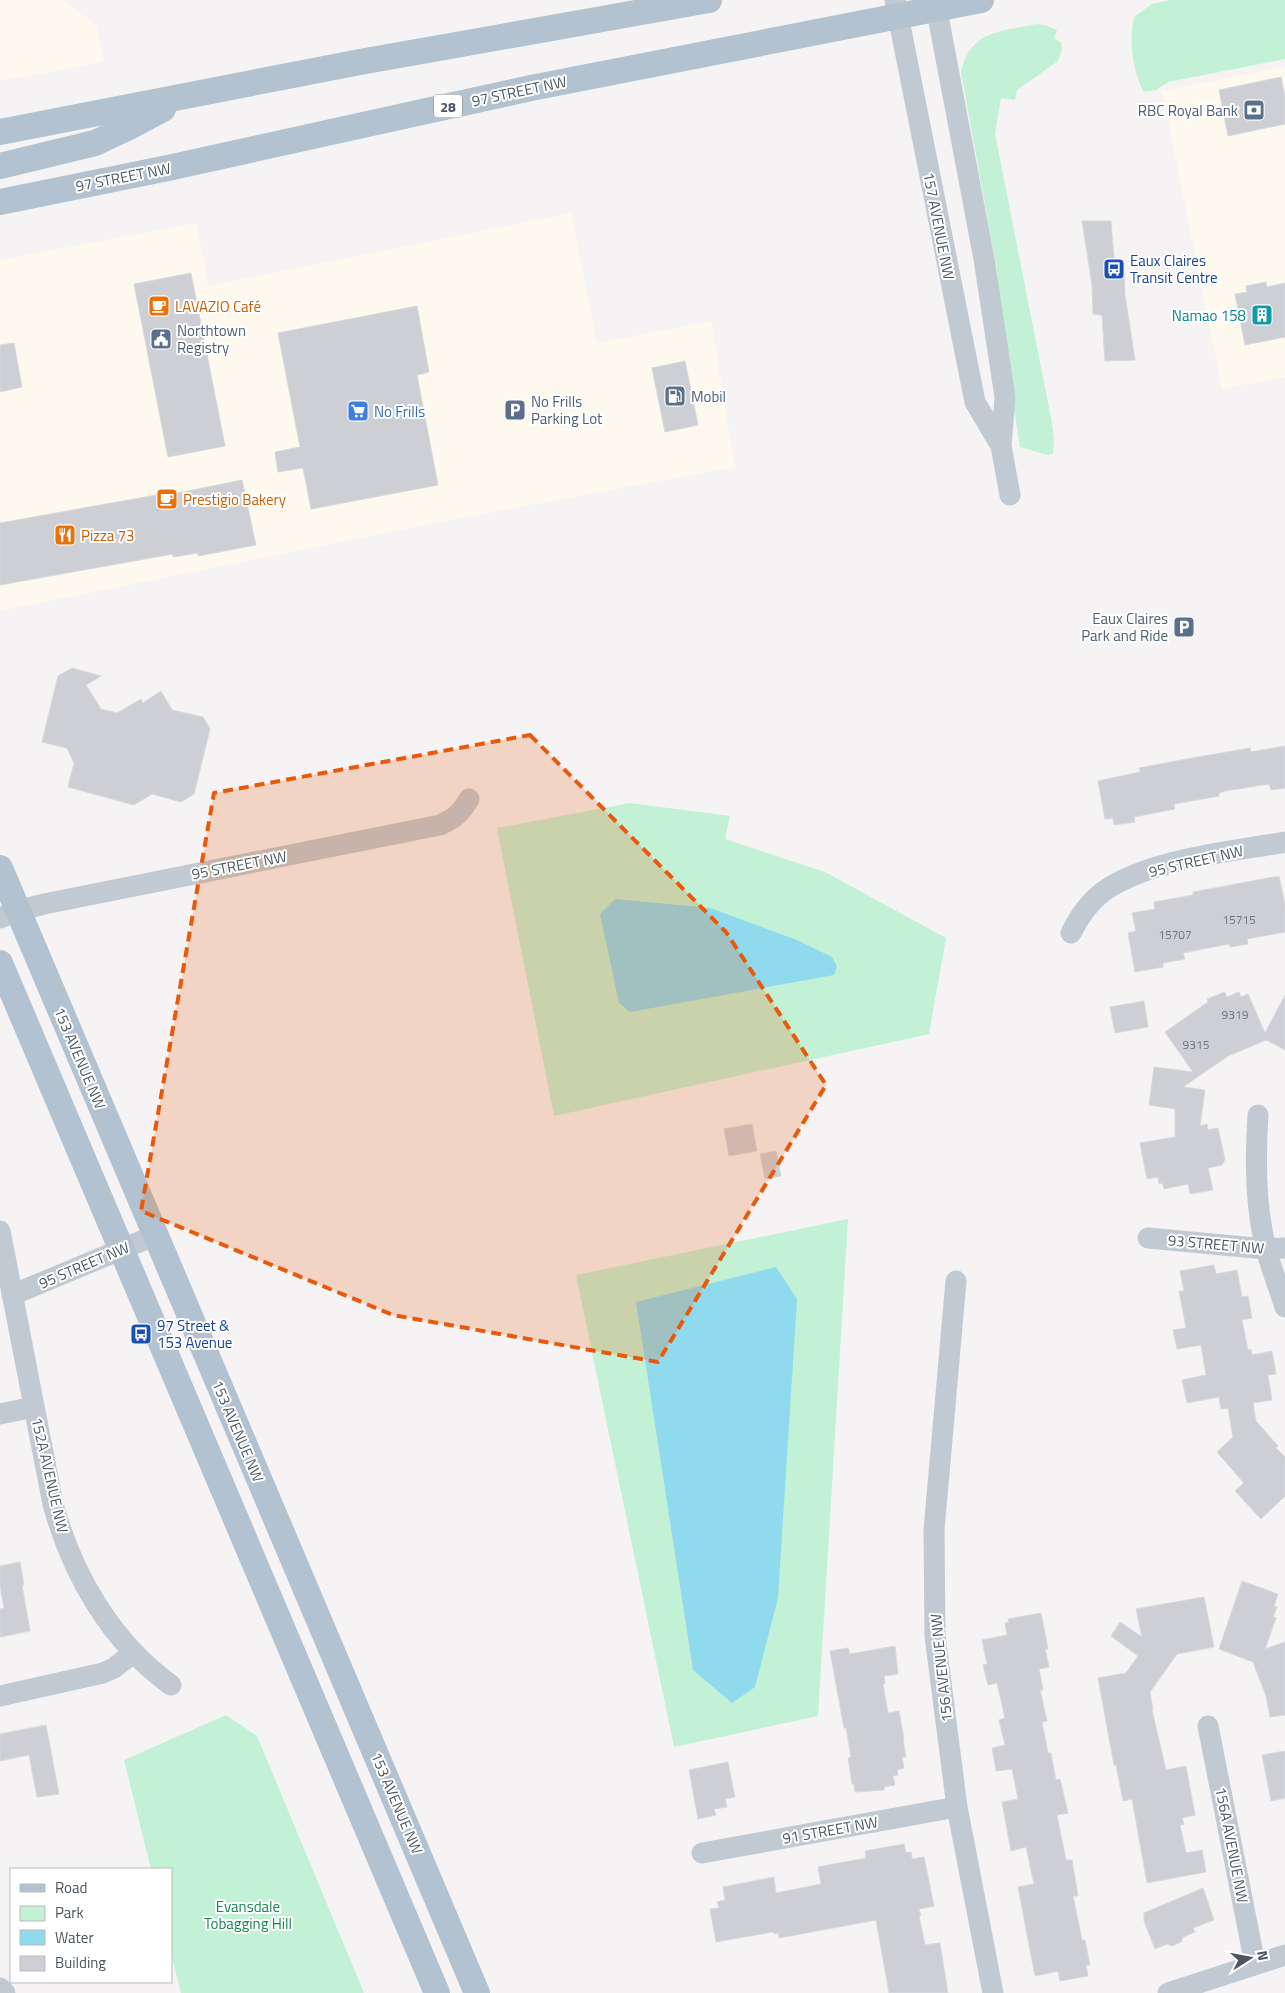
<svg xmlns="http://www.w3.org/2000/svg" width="1285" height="1993" viewBox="0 0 1285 1993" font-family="'Titillium Web',sans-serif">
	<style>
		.commercial { fill: #fdf9ef }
		.green { fill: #c3f1d5 }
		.water { fill: #90daee }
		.building { fill: #cdcfd5; stroke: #d7d9de }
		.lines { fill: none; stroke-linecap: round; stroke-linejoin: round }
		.minor { stroke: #c1cad2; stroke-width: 21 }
		.major { stroke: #b3c2d1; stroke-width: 26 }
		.marked { fill: #e8590c; fill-opacity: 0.2; stroke: #e8590c; stroke-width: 4; stroke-dasharray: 10 6; stroke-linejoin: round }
		.labels { text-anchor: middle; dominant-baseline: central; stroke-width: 4; stroke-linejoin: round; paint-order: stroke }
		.number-label { font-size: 12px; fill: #6b747e }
		.shield { fill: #fff; stroke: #808990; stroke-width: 1 }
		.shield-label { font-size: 14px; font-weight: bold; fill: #4a5661 }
		.street-label { font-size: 15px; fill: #4a5661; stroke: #fff }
		.service-label { font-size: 15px; fill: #4e5e75; stroke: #fff; text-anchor: start }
		.transit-label { font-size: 15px; fill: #164399; stroke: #fff; text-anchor: start }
		.food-label { font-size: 15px; fill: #c56008; stroke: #fff; text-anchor: start }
		.culture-label { font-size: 15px; fill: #0d838f; stroke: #fff; text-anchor: end }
		.shop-label { font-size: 15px; fill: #366cbe; stroke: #fff; text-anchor: start }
		.park-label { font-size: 15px; fill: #17864f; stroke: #fff }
	</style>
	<rect width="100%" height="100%" fill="#f5f3f3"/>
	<path class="commercial" d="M0,0H61L96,24L104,62L0,81Z
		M1285,67V377L1222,389L1162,91Z
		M571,213L597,343L711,321L735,467L435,523L0,611V260L196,223L209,286Z"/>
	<path class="green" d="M1171,0H1285V59L1168,82L1156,90L1144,92C1132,70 1129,41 1134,17L1152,4Z
		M1037,24L1045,25L1057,30L1054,38L1061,43L1062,49L1058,61L1017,90L1015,100L1001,98L995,134L1052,423L1054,440L1053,454L1048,455L1020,447L998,308L997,271L961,72C970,30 1002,31 1037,24Z
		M630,803L730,816L725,839L825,872L946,938L929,1034L554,1116L497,828Z
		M848,1219L818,1716L674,1747L576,1275Z
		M226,1715L257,1736L364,1993H181L171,1953V1869H151L124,1760Z"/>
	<path class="water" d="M615,899L710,908L797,940L832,957L837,966L834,975L630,1012L619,1003L600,914Z
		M776,1267L797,1299L778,1598L755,1687L732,1703L693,1670L636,1302Z"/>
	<path class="building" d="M1281,77L1285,96V124L1228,136L1219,90Z
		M1082,221H1111L1115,271L1124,270L1125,295L1135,360L1105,361L1102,315L1093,314L1092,285Z
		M191,273L225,446L168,457L134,284Z
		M1266,282L1267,287L1285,283V337L1245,345L1235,294L1247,292L1246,286Z
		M417,306L429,372L417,375L438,485L311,509L303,468L278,472L275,452L300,447L278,333Z
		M14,343L22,387L0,392V345Z
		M685,361L698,425L665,432L652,368Z
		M242,480L256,545L198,556V553L173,557V554L0,585V523L173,492V494Z
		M72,668L101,676L86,685L101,709L117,713L141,699L143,703L161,691L172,710L203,717L210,729L194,794L181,802L152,794L134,805L68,787L74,763L67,748L42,742L58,676Z
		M1285,746V788L1271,790L1269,784L1225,791L1219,793V796L1174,804L1175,809L1134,817L1135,822L1114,825L1113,818L1105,819L1098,781L1140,772L1139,768L1181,760L1250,748L1251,752Z
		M1279,876L1285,905V932L1247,939L1248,944L1230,947L1229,944L1183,953L1185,959L1163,963V967L1135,972L1128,933L1136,931L1132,913L1155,909L1154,902L1193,895V892Z
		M1225,992L1227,997L1239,992L1241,997L1248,994L1265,1033L1285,995V1050L1266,1040L1228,1056L1183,1087L1205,1090L1200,1126L1207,1124L1208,1130L1218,1128L1225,1159L1222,1165L1208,1168L1213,1190L1190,1194L1188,1184L1164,1189L1162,1183L1159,1184L1158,1177L1147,1179L1140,1143L1175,1137V1109L1149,1105L1154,1067L1193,1072L1165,1032L1208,1002L1207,999Z
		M1144,1001L1148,1027L1115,1033L1110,1007Z
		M752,1124L757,1151L729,1156L724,1129Z
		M776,1151L781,1176L765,1179L760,1154Z
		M1214,1265L1216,1274L1237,1270L1242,1297L1248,1296L1252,1318L1242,1320L1248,1350L1251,1349L1252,1355L1272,1351L1276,1374L1268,1375L1272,1400L1253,1403L1256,1421L1278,1446L1276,1448L1285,1457V1496L1261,1519L1235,1491L1244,1483L1217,1452L1233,1437L1228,1408L1221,1409L1219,1397L1187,1403L1182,1380L1206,1375L1201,1345L1177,1349L1173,1330L1186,1328L1179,1291H1184L1180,1271Z
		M20,1562L24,1585H22L30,1631L0,1637V1609L4,1608L0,1586V1566Z
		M1242,1581L1278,1594L1274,1606L1277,1607L1273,1617L1276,1618L1265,1649L1285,1642V1715L1270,1717L1266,1696L1253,1662L1219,1649Z
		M1204,1597L1214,1647L1177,1654L1150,1692L1153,1710H1152L1166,1770L1186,1766L1195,1815L1182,1818L1184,1824L1180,1825L1186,1853L1202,1850L1206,1872L1147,1883L1132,1799L1123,1801L1116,1765H1114L1098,1678L1126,1673L1138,1656L1111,1636L1120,1622L1142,1637L1136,1609Z
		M1041,1613L1048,1649H1045L1049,1667L1039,1669L1043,1690H1040L1047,1721L1042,1722L1048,1753H1051L1056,1780L1060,1779L1068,1813L1057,1815L1066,1860H1072L1078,1896H1073L1082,1940H1085L1090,1965H1086L1088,1976L1060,1981L1058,1971L1035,1976L1018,1887L1034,1884L1026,1847L1011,1851L1002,1802L1018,1799L1012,1769L996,1771L992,1748L1005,1745L999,1720L1005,1718L997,1683L988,1685L983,1665L987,1664L982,1640L1007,1635L1005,1623L1009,1622L1008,1619Z
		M895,1646L898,1674L884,1676L885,1683L883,1684L888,1713L899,1711L904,1739H903L906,1757H902L904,1768L897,1770L898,1775L893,1776L895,1785L884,1787V1790L855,1792L854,1784H852L848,1758L851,1757L846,1728H844L830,1651L848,1648L850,1654Z
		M46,1725L59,1794L37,1797L29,1755L0,1761V1734Z
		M1285,1751V1798L1271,1801L1262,1755Z
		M728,1762L735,1797L725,1799L727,1807L714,1809L716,1815L698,1819L689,1770Z
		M904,1844L906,1853L911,1852L912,1859L924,1857L934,1906L919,1909L921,1916H919L925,1945L940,1943L948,1993H889L876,1920L779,1938L778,1933L774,1934L773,1932L716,1942L710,1909L719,1908L717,1902L725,1900L723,1887L774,1877L776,1893L821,1884L818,1867L866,1858L865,1851Z
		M1203,1888L1214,1920L1193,1928L1195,1932L1183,1937L1181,1942L1172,1946L1167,1944L1155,1949L1144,1921V1913Z"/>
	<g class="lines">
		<path class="minor" d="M895,0L975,402L1001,446
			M935,0L984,259L1005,397L1001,446L1010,495
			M0,918L17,911L44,904L440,825C455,818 461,813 469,799
			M1071,933C1079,917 1089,902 1104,891C1150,859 1230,852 1285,842
			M1258,1115C1255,1159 1255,1206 1266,1249C1271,1268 1279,1288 1285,1307
			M0,1231L53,1504C72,1574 111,1642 171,1685
			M1148,1238L1266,1249L1285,1248
			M956,1281L934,1530L935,1636L957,1807L993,1993
			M12,1295L156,1235
			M0,1414L34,1407
			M0,1696L103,1673L114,1668L133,1653
			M1208,1726L1255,1964
			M702,1853L957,1807
			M0,1988L5,1993
			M1168,1993L1285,1955"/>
		<path class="major" d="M0,132L360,62L709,0
			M0,166L95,143L129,127L163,109
			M0,202L168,168L531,88L981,0
			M0,868L477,1993
			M0,963L437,1993"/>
	</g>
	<path class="marked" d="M530,735L726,932L826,1085L658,1362L393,1315L141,1211L214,793Z"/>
	<defs>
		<g id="bank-square" transform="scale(1.125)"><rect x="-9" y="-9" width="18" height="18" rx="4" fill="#5c6f8a" stroke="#fff"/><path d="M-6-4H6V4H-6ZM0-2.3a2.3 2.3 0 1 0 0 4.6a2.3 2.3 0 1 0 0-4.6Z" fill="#fff"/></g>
		<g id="bus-square" transform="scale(1.125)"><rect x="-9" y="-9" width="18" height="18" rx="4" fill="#1a4fb4" stroke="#fff"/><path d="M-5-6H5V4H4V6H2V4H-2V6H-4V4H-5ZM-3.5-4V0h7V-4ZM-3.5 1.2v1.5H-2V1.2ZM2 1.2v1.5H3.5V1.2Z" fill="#fff"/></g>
		<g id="cafe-square" transform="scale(1.125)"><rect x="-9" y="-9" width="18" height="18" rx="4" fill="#e8710a" stroke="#fff"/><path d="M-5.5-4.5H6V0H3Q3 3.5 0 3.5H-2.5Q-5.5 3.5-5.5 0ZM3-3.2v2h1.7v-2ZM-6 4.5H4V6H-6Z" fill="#fff"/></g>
		<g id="building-square" transform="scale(1.125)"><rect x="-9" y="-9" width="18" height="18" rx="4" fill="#0f9aa8" stroke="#fff"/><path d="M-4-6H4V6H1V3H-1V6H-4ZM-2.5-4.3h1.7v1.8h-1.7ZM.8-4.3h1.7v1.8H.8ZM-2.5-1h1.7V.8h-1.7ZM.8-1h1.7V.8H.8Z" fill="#fff"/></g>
		<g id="civic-square" transform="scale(1.125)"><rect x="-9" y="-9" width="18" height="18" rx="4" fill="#5c6f8a" stroke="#fff"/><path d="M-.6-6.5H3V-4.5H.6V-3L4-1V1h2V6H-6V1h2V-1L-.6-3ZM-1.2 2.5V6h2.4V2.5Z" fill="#fff"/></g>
		<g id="fuel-square" transform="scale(1.125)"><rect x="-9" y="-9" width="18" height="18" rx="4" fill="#5c6f8a" stroke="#fff"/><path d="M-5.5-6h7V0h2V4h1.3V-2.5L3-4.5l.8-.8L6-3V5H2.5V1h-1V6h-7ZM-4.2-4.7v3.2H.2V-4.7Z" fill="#fff"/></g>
		<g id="parking-square" transform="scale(1.125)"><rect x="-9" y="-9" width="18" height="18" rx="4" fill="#5c6f8a" stroke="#fff"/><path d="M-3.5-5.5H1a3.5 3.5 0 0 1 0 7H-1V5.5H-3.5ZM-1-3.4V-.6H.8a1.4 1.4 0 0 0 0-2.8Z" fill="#fff"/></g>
		<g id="supermarket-square" transform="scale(1.125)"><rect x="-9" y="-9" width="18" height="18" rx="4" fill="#3f7fe0" stroke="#fff"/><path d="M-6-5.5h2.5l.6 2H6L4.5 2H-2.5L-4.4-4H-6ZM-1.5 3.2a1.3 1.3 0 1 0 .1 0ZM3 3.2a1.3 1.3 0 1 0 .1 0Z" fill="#fff"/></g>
		<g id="restaurant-square" transform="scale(1.125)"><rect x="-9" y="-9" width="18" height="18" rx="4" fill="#e8710a" stroke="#fff"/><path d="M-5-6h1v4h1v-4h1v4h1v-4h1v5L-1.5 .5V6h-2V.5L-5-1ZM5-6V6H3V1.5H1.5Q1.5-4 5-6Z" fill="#fff"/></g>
	</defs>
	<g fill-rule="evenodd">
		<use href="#bank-square" x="1254" y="110"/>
		<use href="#bus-square" x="1114" y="269"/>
		<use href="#cafe-square" x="159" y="306"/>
		<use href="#building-square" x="1262" y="315"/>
		<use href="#civic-square" x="161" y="339"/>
		<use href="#fuel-square" x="675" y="396"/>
		<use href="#parking-square" x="515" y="410"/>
		<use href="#supermarket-square" x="358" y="411"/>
		<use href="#cafe-square" x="167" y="499"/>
		<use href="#restaurant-square" x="65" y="535"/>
		<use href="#parking-square" x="1184" y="627"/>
		<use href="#bus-square" x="141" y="1334"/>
	</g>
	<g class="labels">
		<g class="number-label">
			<text x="1239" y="919">15715</text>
			<text x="1175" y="934">15707</text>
			<text x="1235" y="1014">9319</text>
			<text x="1196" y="1044">9315</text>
		</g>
		<rect class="shield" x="434" y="94.5" width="28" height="23" rx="4"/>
		<g class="shield-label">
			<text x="448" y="106">28</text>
		</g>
		<g class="street-label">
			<text transform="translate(519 91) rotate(-12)">97 STREET NW</text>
			<text transform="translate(123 177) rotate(-11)">97 STREET NW</text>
			<text transform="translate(939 226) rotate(79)">157 AVENUE NW</text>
			<text transform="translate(1196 861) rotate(-13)">95 STREET NW</text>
			<text transform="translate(239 865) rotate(-11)">95 STREET NW</text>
			<text transform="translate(80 1058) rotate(67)">153 AVENUE NW</text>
			<text transform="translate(1216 1244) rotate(5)">93 STREET NW</text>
			<text transform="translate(84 1265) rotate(-23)">95 STREET NW</text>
			<text transform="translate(238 1431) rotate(67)">153 AVENUE NW</text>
			<text transform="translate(50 1475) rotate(77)">152A AVENUE NW</text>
			<text transform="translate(941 1668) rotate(-96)">156 AVENUE NW</text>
			<text transform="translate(397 1803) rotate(67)">153 AVENUE NW</text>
			<text transform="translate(830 1830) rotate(-10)">91 STREET NW</text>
			<text transform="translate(1232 1845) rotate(79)">156A AVENUE NW</text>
		</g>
		<g class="service-label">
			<text x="1238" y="110" text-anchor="end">RBC Royal Bank</text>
			<text x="177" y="330">Northtown<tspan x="177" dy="17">Registry</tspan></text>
			<text x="691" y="396">Mobil</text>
			<text x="531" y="401">No Frills<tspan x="531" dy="17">Parking Lot</tspan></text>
			<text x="1168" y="618" text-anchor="end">Eaux Claires<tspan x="1168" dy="17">Park and Ride</tspan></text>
		</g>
		<g class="transit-label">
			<text x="1130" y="260">Eaux Claires<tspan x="1130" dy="17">Transit Centre</tspan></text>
			<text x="157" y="1325">97 Street &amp;<tspan x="157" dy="17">153 Avenue</tspan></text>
		</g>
		<g class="food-label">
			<text x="175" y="306">LAVAZIO Café</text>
			<text x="183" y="499">Prestigio Bakery</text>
			<text x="81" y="535">Pizza 73</text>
		</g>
		<g class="culture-label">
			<text x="1246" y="315">Namao 158</text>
		</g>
		<g class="shop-label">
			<text x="374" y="411">No Frills</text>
		</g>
		<g class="park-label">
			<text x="248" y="1906">Evansdale<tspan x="248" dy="17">Tobagging Hill</tspan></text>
		</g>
	</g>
	<rect x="10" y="1868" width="162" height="115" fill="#ffffff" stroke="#b7bbc0"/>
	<rect x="20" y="1884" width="25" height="8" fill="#b3c2d1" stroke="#b7bbc0"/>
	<text x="55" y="1893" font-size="15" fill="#4a5661">Road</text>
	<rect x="20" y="1906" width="25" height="15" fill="#c3f1d5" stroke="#b7bbc0"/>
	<text x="55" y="1918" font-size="15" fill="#4a5661">Park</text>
	<rect x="20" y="1930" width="25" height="15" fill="#90daee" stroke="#b7bbc0"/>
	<text x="55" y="1943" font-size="15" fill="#4a5661">Water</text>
	<rect x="20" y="1956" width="25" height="15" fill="#cdcfd5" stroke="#b7bbc0"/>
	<text x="55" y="1968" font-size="15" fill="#4a5661">Building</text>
	<g transform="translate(1250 1958) rotate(79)" stroke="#ffffff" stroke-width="4" paint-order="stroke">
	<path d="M0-4L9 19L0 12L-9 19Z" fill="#4a5661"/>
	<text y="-8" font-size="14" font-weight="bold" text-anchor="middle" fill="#4a5661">N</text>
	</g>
</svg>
